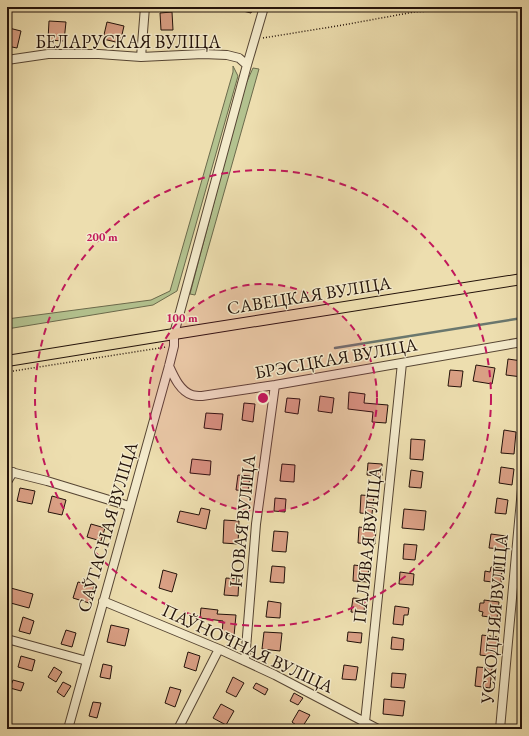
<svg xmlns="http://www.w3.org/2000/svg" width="529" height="736" viewBox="0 0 529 736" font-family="'EB Garamond',serif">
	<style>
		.green { fill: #b3c28f; stroke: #6b6a4c }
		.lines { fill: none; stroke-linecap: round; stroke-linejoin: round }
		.stream { stroke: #6a776e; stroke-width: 2.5 }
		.building { fill: #d99f84; stroke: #23120a }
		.minor-casing { stroke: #564533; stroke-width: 10 }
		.major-casing { stroke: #23120a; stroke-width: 12 }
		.path { stroke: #23120a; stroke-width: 1.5; stroke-dasharray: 1 2; stroke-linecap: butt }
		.minor { stroke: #f3eacb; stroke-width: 8 }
		.major { stroke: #eddeaf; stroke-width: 10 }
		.ring { fill: none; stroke: #c2185b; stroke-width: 2; stroke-dasharray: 7 5 }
		.labels { text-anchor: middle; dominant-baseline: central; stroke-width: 3; stroke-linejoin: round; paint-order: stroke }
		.street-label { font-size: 18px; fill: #23120a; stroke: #f3eacb }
		.centre { fill: #c2185b; stroke: #f3eacb; stroke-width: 2 }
		.ring-label { font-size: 12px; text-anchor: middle; font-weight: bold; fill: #c2185b; stroke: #f3eacb; stroke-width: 3; stroke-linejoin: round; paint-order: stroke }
	</style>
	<rect width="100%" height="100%" fill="#eddeaf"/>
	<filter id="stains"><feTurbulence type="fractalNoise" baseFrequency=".005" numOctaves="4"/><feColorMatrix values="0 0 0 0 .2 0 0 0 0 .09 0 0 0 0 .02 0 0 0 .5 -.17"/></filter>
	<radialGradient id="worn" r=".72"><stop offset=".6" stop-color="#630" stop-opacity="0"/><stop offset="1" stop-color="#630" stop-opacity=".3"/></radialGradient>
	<path class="green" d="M233,66L238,76L177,291L153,305L7,329V319L151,300L170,291L233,72Z
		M253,68L259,69L195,295L190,294L244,88Z"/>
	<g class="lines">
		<path class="stream" d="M335,348L522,318"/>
	</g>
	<path class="building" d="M235,7H253L251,13L235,9Z
		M172,12L173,30H161L160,13Z
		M49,21L66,22L64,41L48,40Z
		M107,22L124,26L120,43L103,39Z
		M9,28L21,31L17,48L7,46V38Z
		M508,359L522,361V377L506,375Z
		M476,365L495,368L492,384L473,381Z
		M450,370L463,371L461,387L448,386Z
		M349,392L365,394L364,403L388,405L386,423L372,422L373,412L348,409Z
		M320,396L334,398L332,413L318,411Z
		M287,398L300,399L298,414L285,412Z
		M244,403L255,404L253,422L242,420Z
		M206,413L223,414L221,430L204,428Z
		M504,430L516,432L514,454L501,453Z
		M411,439L425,440L423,460L410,459Z
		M192,459L211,461L210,475L190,473Z
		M368,463L382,464V476L367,475Z
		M282,464L295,465L294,482L280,481Z
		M501,467L514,469L512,485L499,483Z
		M411,470L423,472L421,488L409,487Z
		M238,475L250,476L248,491L236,490Z
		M20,488L35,491L32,504L17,501Z
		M361,495L374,496L372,514L360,513Z
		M52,496L66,500L62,515L48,512Z
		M275,498L286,499L285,512L274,511Z
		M497,498L508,500L506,514L495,513Z
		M201,508L210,510L206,529L177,522L180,511L199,515Z
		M404,509L426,511L424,530L402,528Z
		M224,520L239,521L238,544L223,543Z
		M91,524L105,528L101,541L87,537Z
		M359,527L376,529L375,544L358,543Z
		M274,531L288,532L286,552L272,551Z
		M491,534L506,536L505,549L489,548Z
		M404,544L417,545L415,560L403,559Z
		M354,565L369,567L367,582L353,581Z
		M272,566L285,567L284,583L270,582Z
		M491,567L502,568L501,583L484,581L485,571L490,572Z
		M163,570L177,574L172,592L159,588Z
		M400,572L414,574L413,585L399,584Z
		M226,578L239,579L238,596L224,595Z
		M78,582L94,586L89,603L73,598Z
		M7,587L33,594L29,608L7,602Z
		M353,598L365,599L364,613L351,612Z
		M484,600L499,602L497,618L482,616L483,612L479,611L480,603H484Z
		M268,601L281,603L280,618L266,617Z
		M395,606L409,608L408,615H404L403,625L393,624Z
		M201,608L218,610L217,614L236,615L234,636L222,635L223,621L200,618Z
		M23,617L34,621L30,634L19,631Z
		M111,625L129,629L125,646L107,642Z
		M66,630L76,633L72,647L61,644Z
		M264,632L282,633L280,651L262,649Z
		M348,632L362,633L361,643L347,641Z
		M482,635L498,637L496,657L480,655Z
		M392,637L404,639L403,650L391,649Z
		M188,652L200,656L196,671L184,667Z
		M21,656L35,660L32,671L18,667Z
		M103,664L112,666L110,679L100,677Z
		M344,665L358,667L356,680L342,679Z
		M54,667L62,672L56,682L48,677Z
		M477,667L492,668L490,688L475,686Z
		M392,673L406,674L404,688L391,687Z
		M233,677L244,683L236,697L226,692Z
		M13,680L24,683L21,691L10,688Z
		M63,682L71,686L64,697L57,692Z
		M256,683L268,689L265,695L253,688Z
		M170,687L181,690L175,707L165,703Z
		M294,693L303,698L298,705L290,701Z
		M384,699L405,701L403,716L383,714Z
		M93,702L101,703L97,718L89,716Z
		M221,704L234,711L226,725L213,718Z
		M299,710L310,715L301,729L292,722Z"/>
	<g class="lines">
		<g class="minor-casing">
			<path id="minor" d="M141,57L145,7
				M7,60L48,54H99L141,57L203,54L227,55L239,58L247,65
				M169,366C174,377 180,391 192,395C195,396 199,396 202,396L275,385L522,342
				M7,471L47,481L129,506
				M7,482L13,472
				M103,601L219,649L275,675L378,729
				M7,639L87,661
				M245,661L256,524L275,385
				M68,729L169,366L174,346V334L247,65L264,7
				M178,729L219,649
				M361,729L365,722L402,363
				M500,729L522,489"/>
		</g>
		<g class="major-casing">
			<path id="major" d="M7,361L174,334L522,279"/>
		</g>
		<path class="path" d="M263,38L343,25L414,12L431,11L446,7
			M7,372L166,347"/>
		<use href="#minor" class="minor"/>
		<use href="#major" class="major"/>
	</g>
	<circle cx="263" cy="398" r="114" fill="#c2185b" fill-opacity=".12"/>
	<g class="ring">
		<circle cx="263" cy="398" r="114"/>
		<circle cx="263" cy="398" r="228"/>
	</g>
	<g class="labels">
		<g class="street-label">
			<text x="128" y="41">БЕЛАРУСКАЯ ВУЛІЦА</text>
			<text transform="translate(309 295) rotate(-9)">САВЕЦКАЯ ВУЛІЦА</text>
			<text transform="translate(336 358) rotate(-10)">БРЭСЦКАЯ ВУЛІЦА</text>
			<text transform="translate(242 521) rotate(-84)">НОВАЯ ВУЛІЦА</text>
			<text transform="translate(107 527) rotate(-74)">САЎГАСНАЯ ВУЛІЦА</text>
			<text transform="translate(367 545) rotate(-84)">ПАЛЯВАЯ ВУЛІЦА</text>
			<text transform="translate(494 619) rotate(-85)">УСХОДНЯЯ ВУЛІЦА</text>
			<text transform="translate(248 648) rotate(25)">ПАЎНОЧНАЯ ВУЛІЦА</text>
		</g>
	</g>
	<circle cx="263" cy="398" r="6" class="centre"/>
	<g class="ring-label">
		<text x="102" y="241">200 m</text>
		<text x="182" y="322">100 m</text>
	</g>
	<rect width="529" height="736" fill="none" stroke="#eddeaf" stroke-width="24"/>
	<rect x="8" y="8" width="513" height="720" fill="none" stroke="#23120a" stroke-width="2"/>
	<rect x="12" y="12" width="505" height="712" fill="none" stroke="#23120a"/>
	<rect width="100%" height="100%" filter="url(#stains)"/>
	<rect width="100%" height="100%" fill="url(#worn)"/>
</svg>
